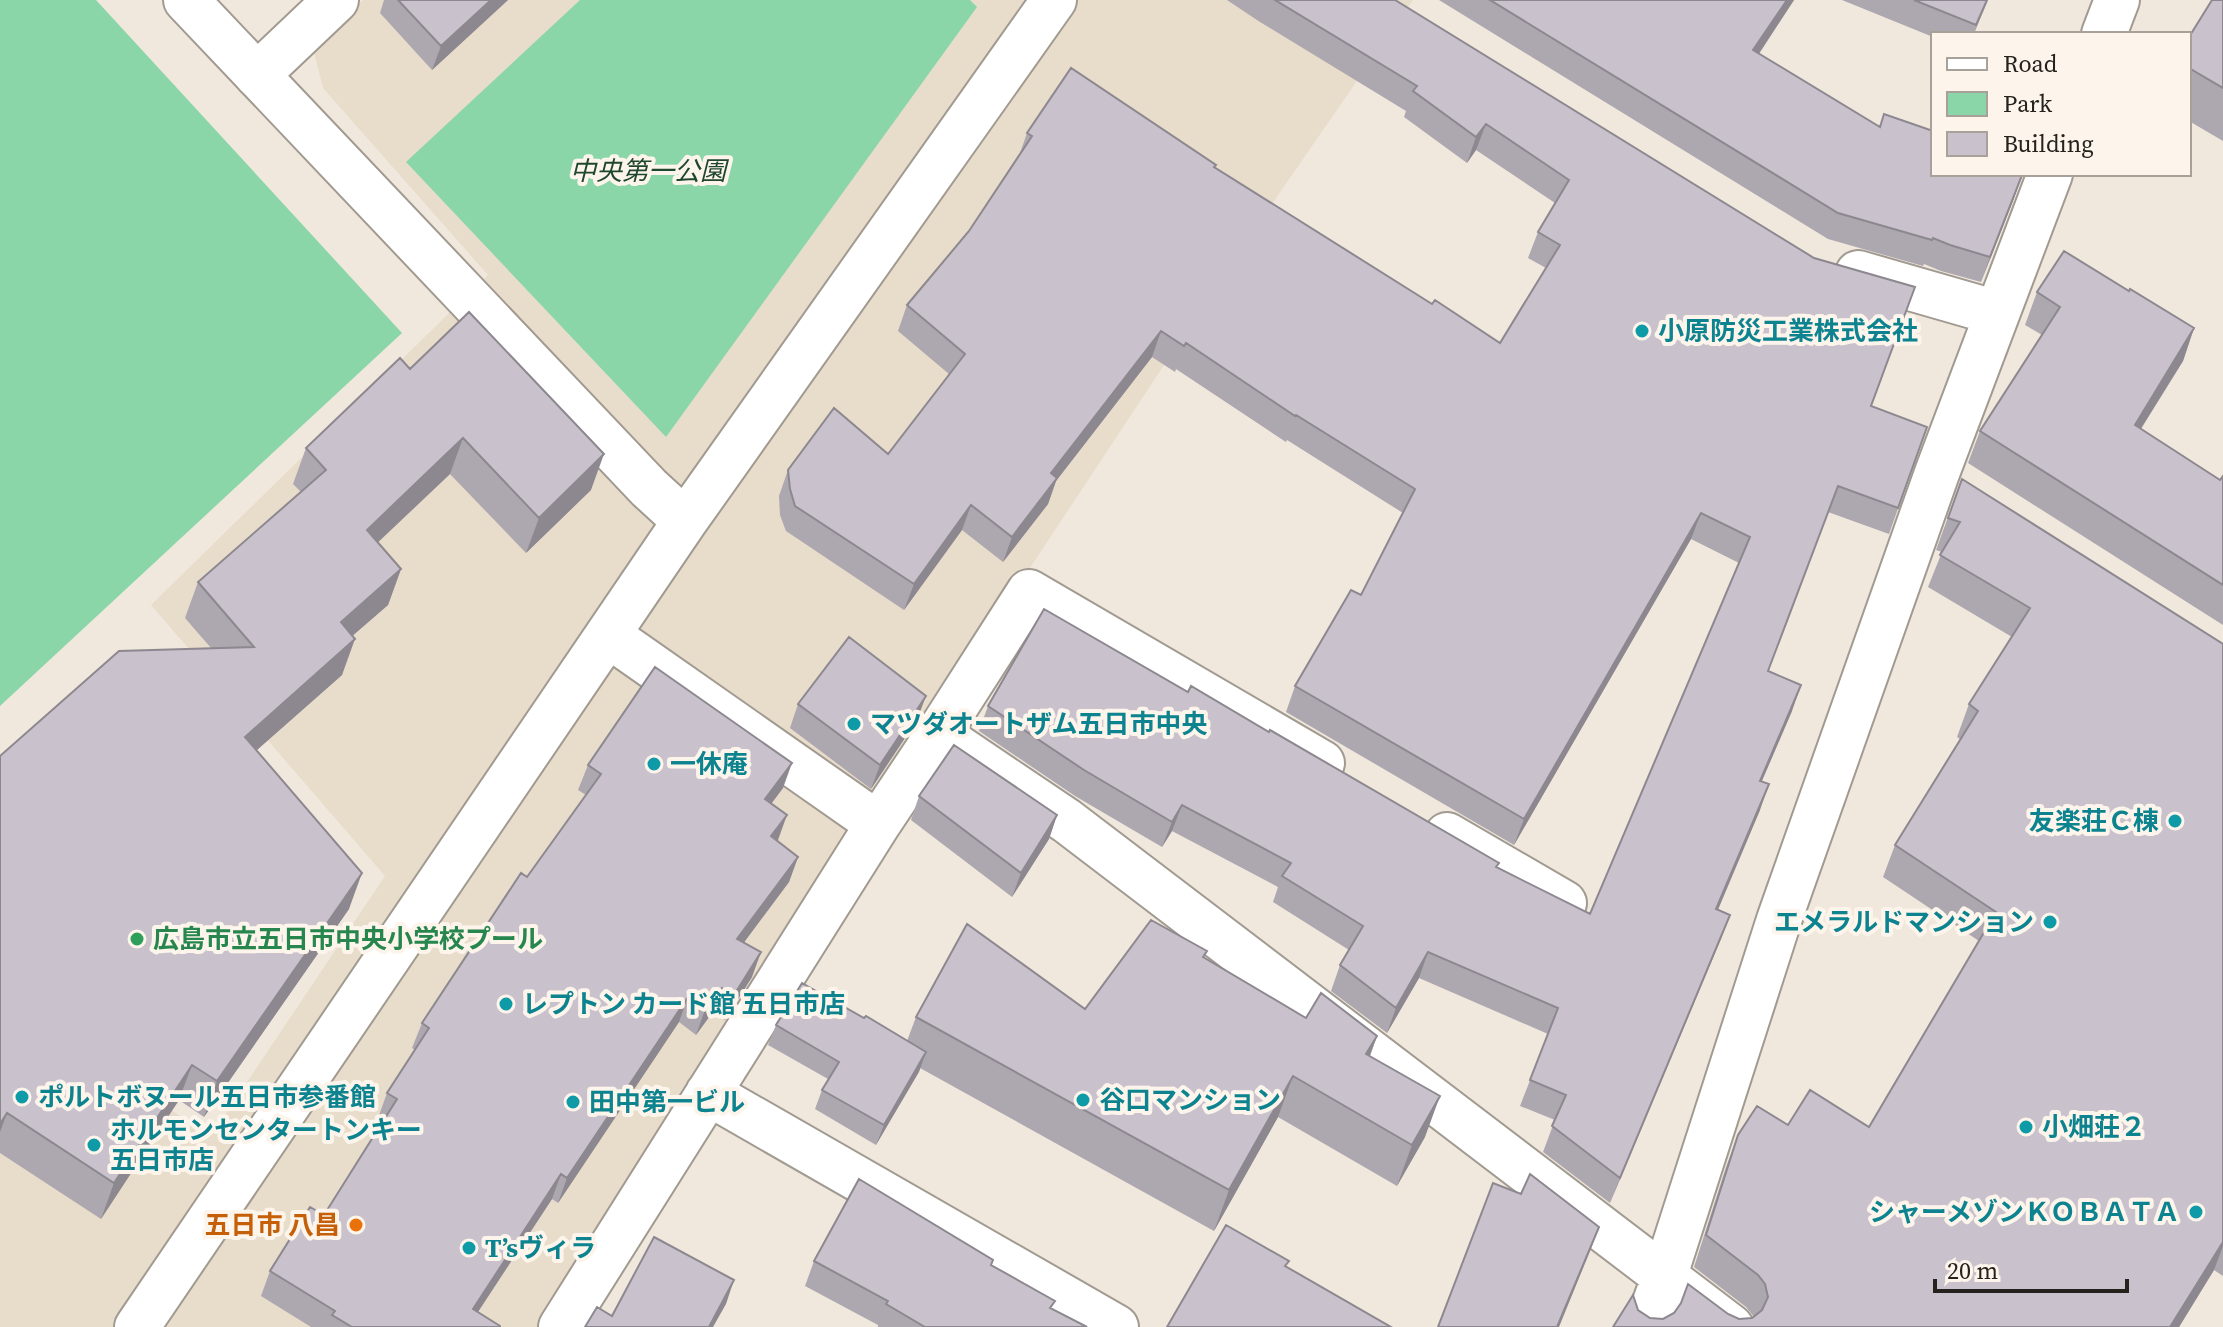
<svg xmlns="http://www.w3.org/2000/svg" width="2223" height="1327" viewBox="0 0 2223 1327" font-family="'Source Serif 4','Noto Sans JP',serif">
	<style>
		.built { fill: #e8dccb }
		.green { fill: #8bd6a8 }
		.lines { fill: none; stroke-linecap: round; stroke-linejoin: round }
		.minor-casing { stroke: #a19a90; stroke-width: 48 }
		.tertiary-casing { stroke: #a19a90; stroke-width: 48 }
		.minor { stroke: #fff; stroke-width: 44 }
		.tertiary { stroke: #fff; stroke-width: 44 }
		.wall { fill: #ada7af }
		.shaded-wall { fill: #8d888f }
		.building { fill: #c9c2cc; stroke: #8d888f; stroke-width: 2 }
		.culture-dot { fill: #0f9aa8; stroke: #fdf5eb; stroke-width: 3 }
		.leisure-dot { fill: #2e9e5b; stroke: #fdf5eb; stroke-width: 3 }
		.food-dot { fill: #e8710a; stroke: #fdf5eb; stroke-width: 3 }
		.labels { text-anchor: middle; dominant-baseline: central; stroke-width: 8; stroke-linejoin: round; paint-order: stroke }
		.park-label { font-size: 26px; font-style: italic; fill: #1f4730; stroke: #fdf5eb }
		.culture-label { font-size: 26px; font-weight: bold; fill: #0d838f; stroke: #fdf5eb; text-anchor: start }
		.leisure-label { font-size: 26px; font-weight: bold; fill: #27864d; stroke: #fdf5eb; text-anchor: start }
		.food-label { font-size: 26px; font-weight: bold; fill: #c56008; stroke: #fdf5eb; text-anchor: end }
	</style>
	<rect width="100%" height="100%" fill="#f0e8dd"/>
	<path class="built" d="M363,0H1413L1240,250L1020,583L539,1327H0V999L211,1136L385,876L151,605L488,275L323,88L313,48Z"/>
	<path class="green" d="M0,0H96L402,333L0,706Z
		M580,0H970L977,7L666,437L406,162Z"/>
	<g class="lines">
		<g class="minor-casing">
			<path id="minor" d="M2104,34L2117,0
				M257,75L336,0
				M1858,273L1997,313
				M608,635L878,824
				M938,734L1067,821L1731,1327
				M1447,835L1564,903
				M708,1093L1116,1327
				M561,1327L878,824L938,734L1029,592L1322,763
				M1646,1327L1665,1275L1779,920L1937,473L2050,174"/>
		</g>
		<g class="tertiary-casing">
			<path id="tertiary" d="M186,0L649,488L685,521
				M137,1327L685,521L1054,0"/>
		</g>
		<use href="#minor" class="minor"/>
		<use href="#tertiary" class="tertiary"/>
	</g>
	<path class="wall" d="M384,0H508L432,70L380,13Z
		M1227,0H1395L1871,407L1927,427L1889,534L1828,512L1768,671L1792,711L1762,781L1760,810L1718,910L1730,915L1720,941L1610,1203L1543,1152L1555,1120L1520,1106L1548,1034L1419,978L1387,1033L1331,991L1340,965L1349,950L1273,902L1278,887L1172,831L1162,847L1075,796L979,731L988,706L1188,692L1497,867L1590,914L1739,563L1691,539L1514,845L1286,712L1295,686L1361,595L1403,513L1287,440L1286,442L1176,369L1175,372L1152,357L1056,481L1048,504L1003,562L962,530L904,610L786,531L780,515L779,496L788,470L888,454L949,374L898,331L907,305L969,231L1019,156L1027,133L1215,168L1432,304L1500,343L1546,268L1528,258L1538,232L1555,203L1476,150L1467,163L1404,117L1406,111L1260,22Z
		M1439,0H1794L1759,54L1933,174L2022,175L1981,282L1941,271L1924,264L1923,266L1828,239Z
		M1842,0H1988L1974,34H1933V37Z
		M2223,0V141L2189,121V37Z
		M2129,291L2194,328L2183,361L2141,429L2220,480L2223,476V625L1968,463L1980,431L2042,335L2025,325L2037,292Z
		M410,369L591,490L526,553L450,474L378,542L401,569L388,605L352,636L342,675L257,750L349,909L204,1117L179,1100L101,1219L0,1153V756L211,648L185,618L198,582L301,492L293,484L306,448Z
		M1962,479L2223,644V1276L2214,1270L2179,1327H1613L1638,1310L1650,1318L1663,1319L1728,1314L1739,1319L1752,1318L1754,1317L1746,1307L1694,1267L1726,1167L1738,1135L1788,1125L1869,1127L1979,941L1883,877L1895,845L1960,739L1957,737L1969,704L2012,637L1928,587L1942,552L1936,550Z
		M798,704L917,720L871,789L790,728Z
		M588,765L783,788L771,804L777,841L798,857L789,882L744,942L752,977L725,1020L712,1013L696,1035L679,1022L558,1203L552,1199L478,1312L500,1327H311L261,1296L270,1271L324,1215L383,1121L378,1118L387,1093L415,1050L412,1048L422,1023L586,795L578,790Z
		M919,796L1057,815L1049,839L1012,897L911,820Z
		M1204,957L1306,1018L1377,1036L1370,1056L1425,1137L1397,1186L1278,1117L1214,1231L920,1068L876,1145L815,1109L822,1090L828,1079L768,1045L776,1025L864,1018L907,1041L916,1017L1085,1009Z
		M993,1260L991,1266L1052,1309L1087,1327H878V1325L805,1286L814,1261Z"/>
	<path class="shaded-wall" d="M491,0H508L432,70L441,46Z
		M1787,0H1794L1744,76L1753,50Z
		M1486,124L1476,150L1467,163L1476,137Z
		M2022,175L2013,201L1981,282L1990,257Z
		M2194,328L2183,361L2123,457L2135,425Z
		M1161,331L1152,357L1056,481L1048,504L1003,562L1012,537L1051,473Z
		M463,438L450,474L354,565L367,530Z
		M604,454L591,490L526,553L539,518Z
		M971,505L962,530L904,610L914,584Z
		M1701,513L1691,539L1514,845L1524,819Z
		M401,569L388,605L328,657L341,622Z
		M355,639L342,675L232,772L245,737Z
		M1801,685L1792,711L1751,806L1760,781Z
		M926,696L917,720L871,789L880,765Z
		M792,763L783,788L756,824L765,799Z
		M1769,784L1760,810L1707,935L1716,909Z
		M1182,805L1172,831L1162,847L1172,822Z
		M787,815L778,840L762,861L771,836Z
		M1057,815L1049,839L1012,897L1021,873Z
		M798,857L789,882L728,964L737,939Z
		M362,873L349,909L204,1117L217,1081Z
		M1730,915L1720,941L1610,1203L1620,1178Z
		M761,952L752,977L725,1020L734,995Z
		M1428,952L1419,978L1387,1033L1396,1008Z
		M722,988L712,1013L696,1035L705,1010Z
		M688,997L679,1022L558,1203L567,1178Z
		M1377,1036L1362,1077L1366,1054Z
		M926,1052L919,1072L876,1145L884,1125Z
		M192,1065L179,1100L101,1219L114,1183Z
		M1293,1076L1278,1117L1214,1231L1229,1190Z
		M1440,1096L1425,1137L1397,1186L1412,1145Z
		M7,1113L0,1132V1124Z
		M561,1174L552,1199L468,1327L473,1309Z
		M1599,1227L1590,1251L1559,1327H1557Z
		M2223,1242V1246L2214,1270L2179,1327H2170Z
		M734,1280L726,1304L713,1327H709Z"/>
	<path class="building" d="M398,0H491L441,46Z
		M1275,0H1395L1814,258L1915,287L1871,406L1927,427L1898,508L1838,486L1768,671L1801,685L1760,781L1769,784L1716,909L1730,915L1620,1178L1552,1126L1566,1095L1530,1080L1558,1008L1428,952L1396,1008L1340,965L1363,926L1282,876L1291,863L1182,805L1172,822L1084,770L988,706L1044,609L1188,692L1191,686L1269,732L1270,730L1499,863L1496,867L1590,914L1750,537L1701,513L1524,819L1295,686L1351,590L1361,595L1415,489L1296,415L1295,416L1186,343L1184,346L1161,331L1051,473L1057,478L1012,537L971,505L914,584L795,506L790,489L788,470L834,408L888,454L965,354L907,305L969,231L1032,136L1027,133L1071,68L1216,165L1214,167L1432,304L1435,300L1500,343L1560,245L1538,232L1569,180L1486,124L1476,137L1413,91L1417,86Z
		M1490,0H1787L1753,50L1880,127L1884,114L1933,131V174H2019L2022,175L1990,257L1950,245L1933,238L1932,240L1838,213Z
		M1914,0H1987L1976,25Z
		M2212,0H2223V88L2189,68V37Z
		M2064,251L2129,291L2130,289L2194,328L2135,425L2220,480L2223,476V585L1980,431L2060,307L2037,292Z
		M469,312L604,454L539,518L463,438L367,530L401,569L341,622L355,639L245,737L362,873L217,1081L192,1065L114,1183L7,1113L0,1124V756L119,651L254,647L198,582L326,470L306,448L400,358L410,369Z
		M1962,479L2223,644V1242L2170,1327H1613L1633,1295L1638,1310L1650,1318L1663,1319L1674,1313L1681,1303L1688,1284L1728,1314L1739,1319L1752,1318L1762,1310L1768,1297L1765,1284L1758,1275L1706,1235L1738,1135L1757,1106L1788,1125L1810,1090L1869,1127L1996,912L1895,845L1978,711L1969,704L2030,608L1940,555L1960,522L1948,518Z
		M849,637L926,696L880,765L798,704Z
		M655,667L792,763L765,799L787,815L771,836L798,857L737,939L761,952L734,995L722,988L705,1010L688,997L567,1178L561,1174L473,1309L500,1326V1327H352L332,1315L335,1311L270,1271L310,1207L324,1215L397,1099L387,1093L429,1028L422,1023L521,873L527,877L601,774L588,765Z
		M954,745L1057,815L1021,873L919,796Z
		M1151,920L1207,951L1203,957L1306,1018L1321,993L1377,1036L1366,1054L1440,1096L1412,1145L1293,1076L1229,1190L916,1017L967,924L1085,1009Z
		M802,983L864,1018L866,1016L926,1052L884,1125L822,1090L839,1062L776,1025Z
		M1530,1174L1599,1227L1557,1327H1438L1493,1183L1521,1194Z
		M859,1179L993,1260L991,1265L1055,1301L1050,1308L1087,1327H925L886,1304L888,1301L814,1261Z
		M1226,1225L1289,1261L1285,1266L1391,1327H1167Z
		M654,1237L734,1280L709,1327H585L597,1307L612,1316Z"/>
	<g class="culture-dot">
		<circle cx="1642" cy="331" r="8"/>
		<circle cx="854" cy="724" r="8"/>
		<circle cx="654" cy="764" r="8"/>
		<circle cx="2175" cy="821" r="8"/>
		<circle cx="2050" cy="922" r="8"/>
		<circle cx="506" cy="1004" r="8"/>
		<circle cx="22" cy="1097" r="8"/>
		<circle cx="1083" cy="1100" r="8"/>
		<circle cx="573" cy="1102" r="8"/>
		<circle cx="2026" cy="1127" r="8"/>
		<circle cx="94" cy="1145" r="8"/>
		<circle cx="2196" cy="1212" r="8"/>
		<circle cx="469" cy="1248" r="8"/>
	</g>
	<circle class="leisure-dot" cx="137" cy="939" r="8"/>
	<circle class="food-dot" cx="356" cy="1225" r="8"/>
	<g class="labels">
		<g class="park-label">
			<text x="648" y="171">中央第一公園</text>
		</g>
		<g class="culture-label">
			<text x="1658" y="331">小原防災工業株式会社</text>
			<text x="870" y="724">マツダオートザム五日市中央</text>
			<text x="670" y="764">一休庵</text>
			<text x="2159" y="821" text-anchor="end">友楽荘Ｃ棟</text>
			<text x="2034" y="922" text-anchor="end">エメラルドマンション</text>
			<text x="522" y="1004">レプトン カード館 五日市店</text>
			<text x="38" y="1097">ポルトボヌール五日市参番館</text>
			<text x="1099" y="1100">谷口マンション</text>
			<text x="589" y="1102">田中第一ビル</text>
			<text x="2042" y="1127">小畑荘２</text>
			<text x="110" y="1130">ホルモンセンタートンキー<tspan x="110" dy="30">五日市店</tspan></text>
			<text x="2180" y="1212" text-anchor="end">シャーメゾンＫＯＢＡＴＡ</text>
			<text x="485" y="1248">T’sヴィラ</text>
		</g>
		<g class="leisure-label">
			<text x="153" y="939">広島市立五日市中央小学校プール</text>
		</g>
		<g class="food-label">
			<text x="340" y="1225">五日市 八昌</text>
		</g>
	</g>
	<rect x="1931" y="32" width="260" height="144" fill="#fdf5eb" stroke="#a7a199" stroke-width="2"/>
	<rect x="1947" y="58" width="40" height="12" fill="#ffffff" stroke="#a7a199" stroke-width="2"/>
	<text x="2003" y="72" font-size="24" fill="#25221e">Road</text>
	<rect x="1947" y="92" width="40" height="24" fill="#8bd6a8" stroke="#a7a199" stroke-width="2"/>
	<text x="2003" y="112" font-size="24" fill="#25221e">Park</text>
	<rect x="1947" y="132" width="40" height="24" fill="#c9c2cc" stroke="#a7a199" stroke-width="2"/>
	<text x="2003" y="152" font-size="24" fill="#25221e">Building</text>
	<path d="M1935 1279v12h192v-12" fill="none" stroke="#25221e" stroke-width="4"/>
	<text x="1947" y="1279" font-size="24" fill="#25221e" stroke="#fdf5eb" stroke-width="6" paint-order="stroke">20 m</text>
</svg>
